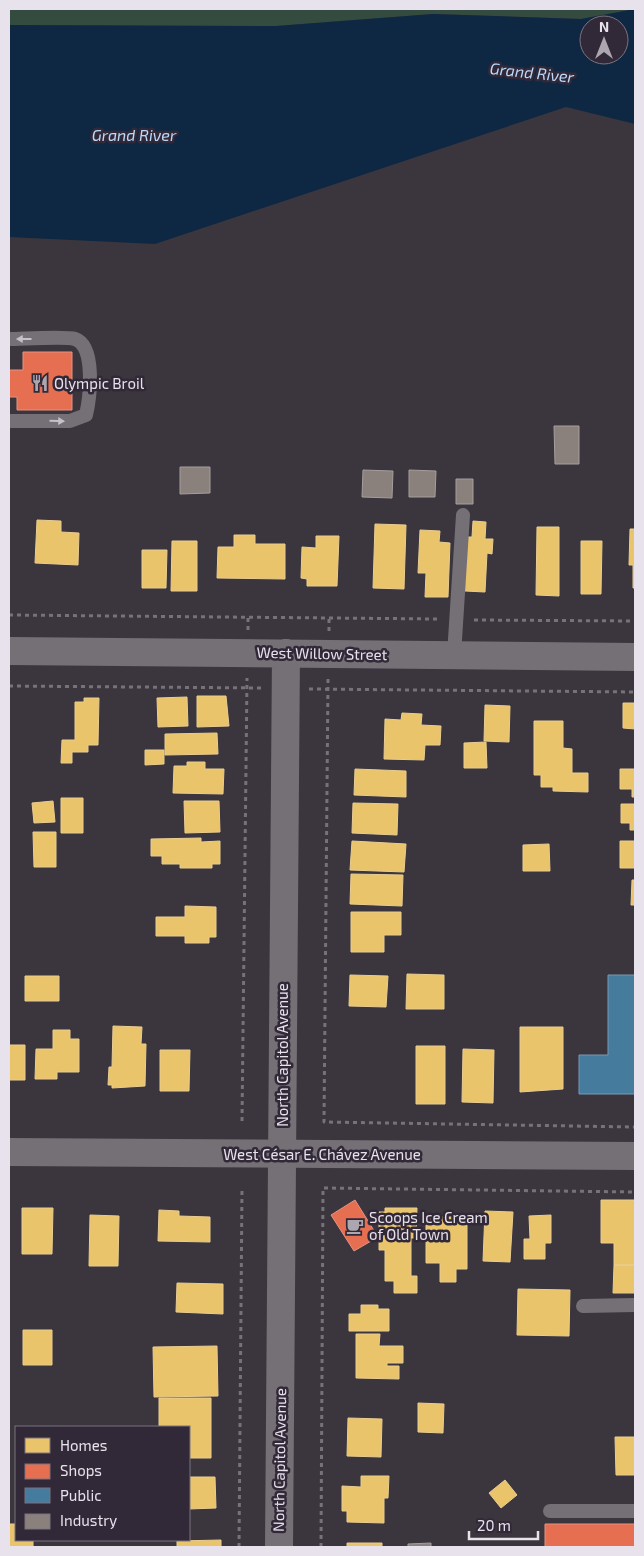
<svg xmlns="http://www.w3.org/2000/svg" width="644" height="1556" viewBox="0 0 644 1556" font-family="'Exo 2',sans-serif">
	<style>
		.green { fill: #344c40 }
		.water { fill: #0e2843; fill-rule: evenodd }
		.homes { fill: #e9c46a; stroke: #e9cd91 }
		.shops { fill: #e76f51; stroke: #e79280 }
		.public { fill: #457b9d; stroke: #769ab5 }
		.industry { fill: #8a817c; stroke: #a69e9e }
		.lines { fill: none; stroke-linecap: round; stroke-linejoin: round }
		.path { stroke: #767278; stroke-width: 3; stroke-dasharray: 4 4; stroke-linecap: butt }
		.service { stroke: #747076; stroke-width: 14 }
		.minor { stroke: #747076; stroke-width: 28 }
		.tertiary { stroke: #747076; stroke-width: 28 }
		.oneway { fill: #c5c0c9 }
		.labels { text-anchor: middle; dominant-baseline: central; stroke-width: 5; stroke-linejoin: round; paint-order: stroke }
		.poi-label { font-size: 15px; fill: #e8e2ec; stroke: #322938; text-anchor: start }
		.street-label { font-size: 15px; fill: #e8e2ec; stroke: #322938 }
		.water-label { font-size: 16px; font-style: italic; fill: #bbd9fb; stroke: #322938 }
	</style>
	<rect width="100%" height="100%" fill="#3b363e"/>
	<path class="green" d="M9,9H635L581,19L433,14L276,26L9,25Z"/>
	<path class="water" d="M635,9V124L566,107L155,244L9,237V25L276,26L433,14L581,19ZM589,25H619V55H589Z"/>
	<path class="homes" d="M37,520L61,521V532L79,533L78,565L35,563Z
		M473,521L486,522L485,539H493L492,554L487,553L485,592L465,591L467,537H472Z
		M375,524L406,525L404,589L373,588Z
		M537,527H559V596L536,595Z
		M630,529H635V588H633V565H629Z
		M420,530L440,531L439,542L450,543L448,597H425L426,573H418Z
		M234,535H255V544H285V579L217,578L218,547H234Z
		M316,536H339L337,586H307V579L301,578L302,547L316,548Z
		M172,541H197V591H171Z
		M581,541H602L601,594H581Z
		M142,550H167L166,588H142Z
		M197,696H226L229,726L197,727Z
		M187,697L188,726L158,727L157,698Z
		M84,698H99L98,745H88V752H72V763H61L62,740H75V702H84Z
		M623,703H635V729L623,728Z
		M485,705L510,706L509,742L484,741Z
		M402,713L422,714L421,725L441,726L440,745H425L424,760L384,759L385,719L401,720Z
		M534,721H563V748L572,749V773H588V792L553,791V787H541V775H534Z
		M217,733L218,754L165,755V734Z
		M486,742L487,768H464V743Z
		M145,750H164V764L145,765Z
		M187,762H205V769H224L223,794L173,793L174,766H187Z
		M355,769L406,771V797L354,795Z
		M620,769H635V797H632V789H620Z
		M61,798H83V833H61Z
		M53,801L55,822L34,823L32,803Z
		M184,801H219L220,832L185,833Z
		M353,803L398,804L397,835L352,833Z
		M621,804H635V830H630V823H621Z
		M33,832H56V867H34Z
		M201,838V842L220,841V864H212V868H180V864H162V856H151V839Z
		M352,841L406,844L404,872L350,870Z
		M620,841H635V868H620Z
		M549,844L550,871H523V845Z
		M351,874L403,875L402,906L350,904Z
		M632,880H635V905H631Z
		M185,906L216,907V937H209V943H185V936H156V917H185Z
		M351,912H401V935H384V952H351Z
		M407,974L444,975V1009H406Z
		M350,975L388,976L386,1007L349,1006Z
		M25,976H59V1001H25Z
		M113,1026L142,1027L141,1044H146L145,1086L112,1088V1085H108L109,1067H112Z
		M520,1027H563V1089L520,1092Z
		M53,1030H70V1039H79V1072H57V1079H35L36,1049H53Z
		M9,1045H25V1080H9Z
		M416,1046H445V1104H416Z
		M463,1049L494,1050L493,1103L462,1102Z
		M160,1050H190L189,1091H160Z
		M601,1200H635V1265H614V1243H601Z
		M22,1208H53L52,1254H22Z
		M385,1208H417L416,1238H411V1276H417V1293H394V1281H385V1250H379V1212H385Z
		M159,1210L179,1211V1216L210,1217V1242L158,1241Z
		M485,1211L513,1212L510,1262L483,1261Z
		M90,1215L119,1216L118,1266H89Z
		M551,1215V1243H545V1259H524V1239H530L529,1216Z
		M426,1217H467V1269H456V1282H440V1263H426Z
		M614,1265H635V1293H613Z
		M177,1283L223,1284V1314L176,1312Z
		M518,1289L570,1290L569,1336L517,1335Z
		M361,1305H378V1309H389V1331H349V1314H361Z
		M23,1330H52V1365H23Z
		M356,1334H380L379,1346H403V1363H387V1366H399V1379L356,1378Z
		M217,1346L218,1396L154,1397L153,1347Z
		M159,1398H211V1458H189V1427H159Z
		M418,1403L444,1404L443,1433L418,1432Z
		M348,1418L382,1419L381,1457L347,1456Z
		M615,1437H635V1475H616Z
		M361,1476H389L388,1498H384V1523L347,1522V1511H342V1486L361,1487Z
		M189,1477H215L216,1508L189,1509Z
		M505,1480L517,1495L501,1508L489,1493Z
		M9,1524H16V1540H33V1547H9Z
		M221,1540V1547H177V1541Z
		M347,1543H382V1547H347Z"/>
	<path class="shops" d="M23,352H72V410H17V397H9V370H23Z
		M355,1200L378,1237L354,1251L331,1215Z
		M545,1524H635V1547H545Z"/>
	<path class="public" d="M608,975H635V1094H579V1055H608Z"/>
	<path class="industry" d="M554,426H579V464H555Z
		M180,467H210V493L180,494Z
		M363,470L393,471L392,498L362,497Z
		M409,470L436,471L435,497H409Z
		M456,479H473V504H456Z
		M431,1543V1547H408V1544Z"/>
	<g class="lines">
		<path class="path" d="M9,615L438,619
			M474,620L635,621
			M248,630V618
			M329,631V618
			M328,679L324,1122L635,1127
			M9,686L261,688
			M309,689L635,692
			M242,1121L247,678
			M239,1547L242,1187
			M321,1547L323,1188L635,1192"/>
		<path class="service" d="M9,339C22,339 66,336 75,339C96,346 90,398 86,415L70,421H9
			M454,655L463,515
			M583,1306L635,1305
			M550,1511H635"/>
		<path class="minor" d="M9,651L635,657
			M279,1547L286,653"/>
		<path class="tertiary" d="M9,1152L635,1156"/>
	</g>
	<defs><path id="oneway-solid" d="M-6-.8H1V-3.2L6.5 0L1 3.2V.8H-6Z" transform="scale(1.25)"/></defs>
	<g class="oneway">
		<use href="#oneway-solid" transform="translate(24 339) rotate(-180)"/>
		<use href="#oneway-solid" transform="translate(57 421) rotate(1)"/>
	</g>
	<defs>
		<g id="restaurant-bare" transform="scale(1.35)"><path d="M-5-6h1v4h1v-4h1v4h1v-4h1v5L-1.5 .5V6h-2V.5L-5-1ZM5-6V6H3V1.5H1.5Q1.5-4 5-6Z" fill="#aba6af" stroke="#322938" stroke-width="2.5" paint-order="stroke"/></g>
		<g id="cafe-bare" transform="scale(1.35)"><path d="M-5.5-4.5H6V0H3Q3 3.5 0 3.5H-2.5Q-5.5 3.5-5.5 0ZM3-3.2v2h1.7v-2ZM-6 4.5H4V6H-6Z" fill="#aba6af" stroke="#322938" stroke-width="2.5" paint-order="stroke"/></g>
	</defs>
	<g fill-rule="evenodd">
		<use href="#restaurant-bare" x="40" y="383"/>
		<use href="#cafe-bare" x="355" y="1226"/>
	</g>
	<g class="labels">
		<g class="poi-label">
			<text x="54" y="383">Olympic Broil</text>
			<text x="369" y="1217">Scoops Ice Cream<tspan x="369" dy="17">of Old Town</tspan></text>
		</g>
		<g class="street-label">
			<text transform="translate(322 653) rotate(1)">West Willow Street</text>
			<text transform="translate(282 1055) rotate(-90)">North Capitol Avenue</text>
			<text x="322" y="1154">West César E. Chávez Avenue</text>
			<text transform="translate(279 1460) rotate(-89)">North Capitol Avenue</text>
		</g>
		<g class="water-label">
			<text transform="translate(532 72) rotate(6)">Grand River</text>
			<text x="134" y="134">Grand River</text>
		</g>
	</g>
	<rect width="644" height="1556" fill="none" stroke="#e8e2ec" stroke-width="20"/>
	<rect x="15" y="1426" width="175" height="115" fill="#322938" stroke="#7b7380"/>
	<rect x="25" y="1438" width="25" height="15" fill="#e9c46a" stroke="#7b7380"/>
	<text x="60" y="1451" font-size="15" fill="#e8e2ec">Homes</text>
	<rect x="25" y="1464" width="25" height="15" fill="#e76f51" stroke="#7b7380"/>
	<text x="60" y="1476" font-size="15" fill="#e8e2ec">Shops</text>
	<rect x="25" y="1488" width="25" height="15" fill="#457b9d" stroke="#7b7380"/>
	<text x="60" y="1501" font-size="15" fill="#e8e2ec">Public</text>
	<rect x="25" y="1514" width="25" height="15" fill="#8a817c" stroke="#7b7380"/>
	<text x="60" y="1526" font-size="15" fill="#e8e2ec">Industry</text>
	<g transform="translate(604 40)"><circle r="24" fill="#322938" stroke="#7b7380"/>
	<path d="M0-4L9 19L0 12L-9 19Z" fill="#aba6af"/>
	<text y="-8" font-size="14" font-weight="bold" text-anchor="middle" fill="#e8e2ec">N</text>
	</g>
	<path d="M469 1531v8h69v-8" fill="none" stroke="#e8e2ec" stroke-width="2.5"/>
	<text x="477" y="1531" font-size="15" fill="#e8e2ec" stroke="#322938" stroke-width="4" paint-order="stroke">20 m</text>
</svg>
